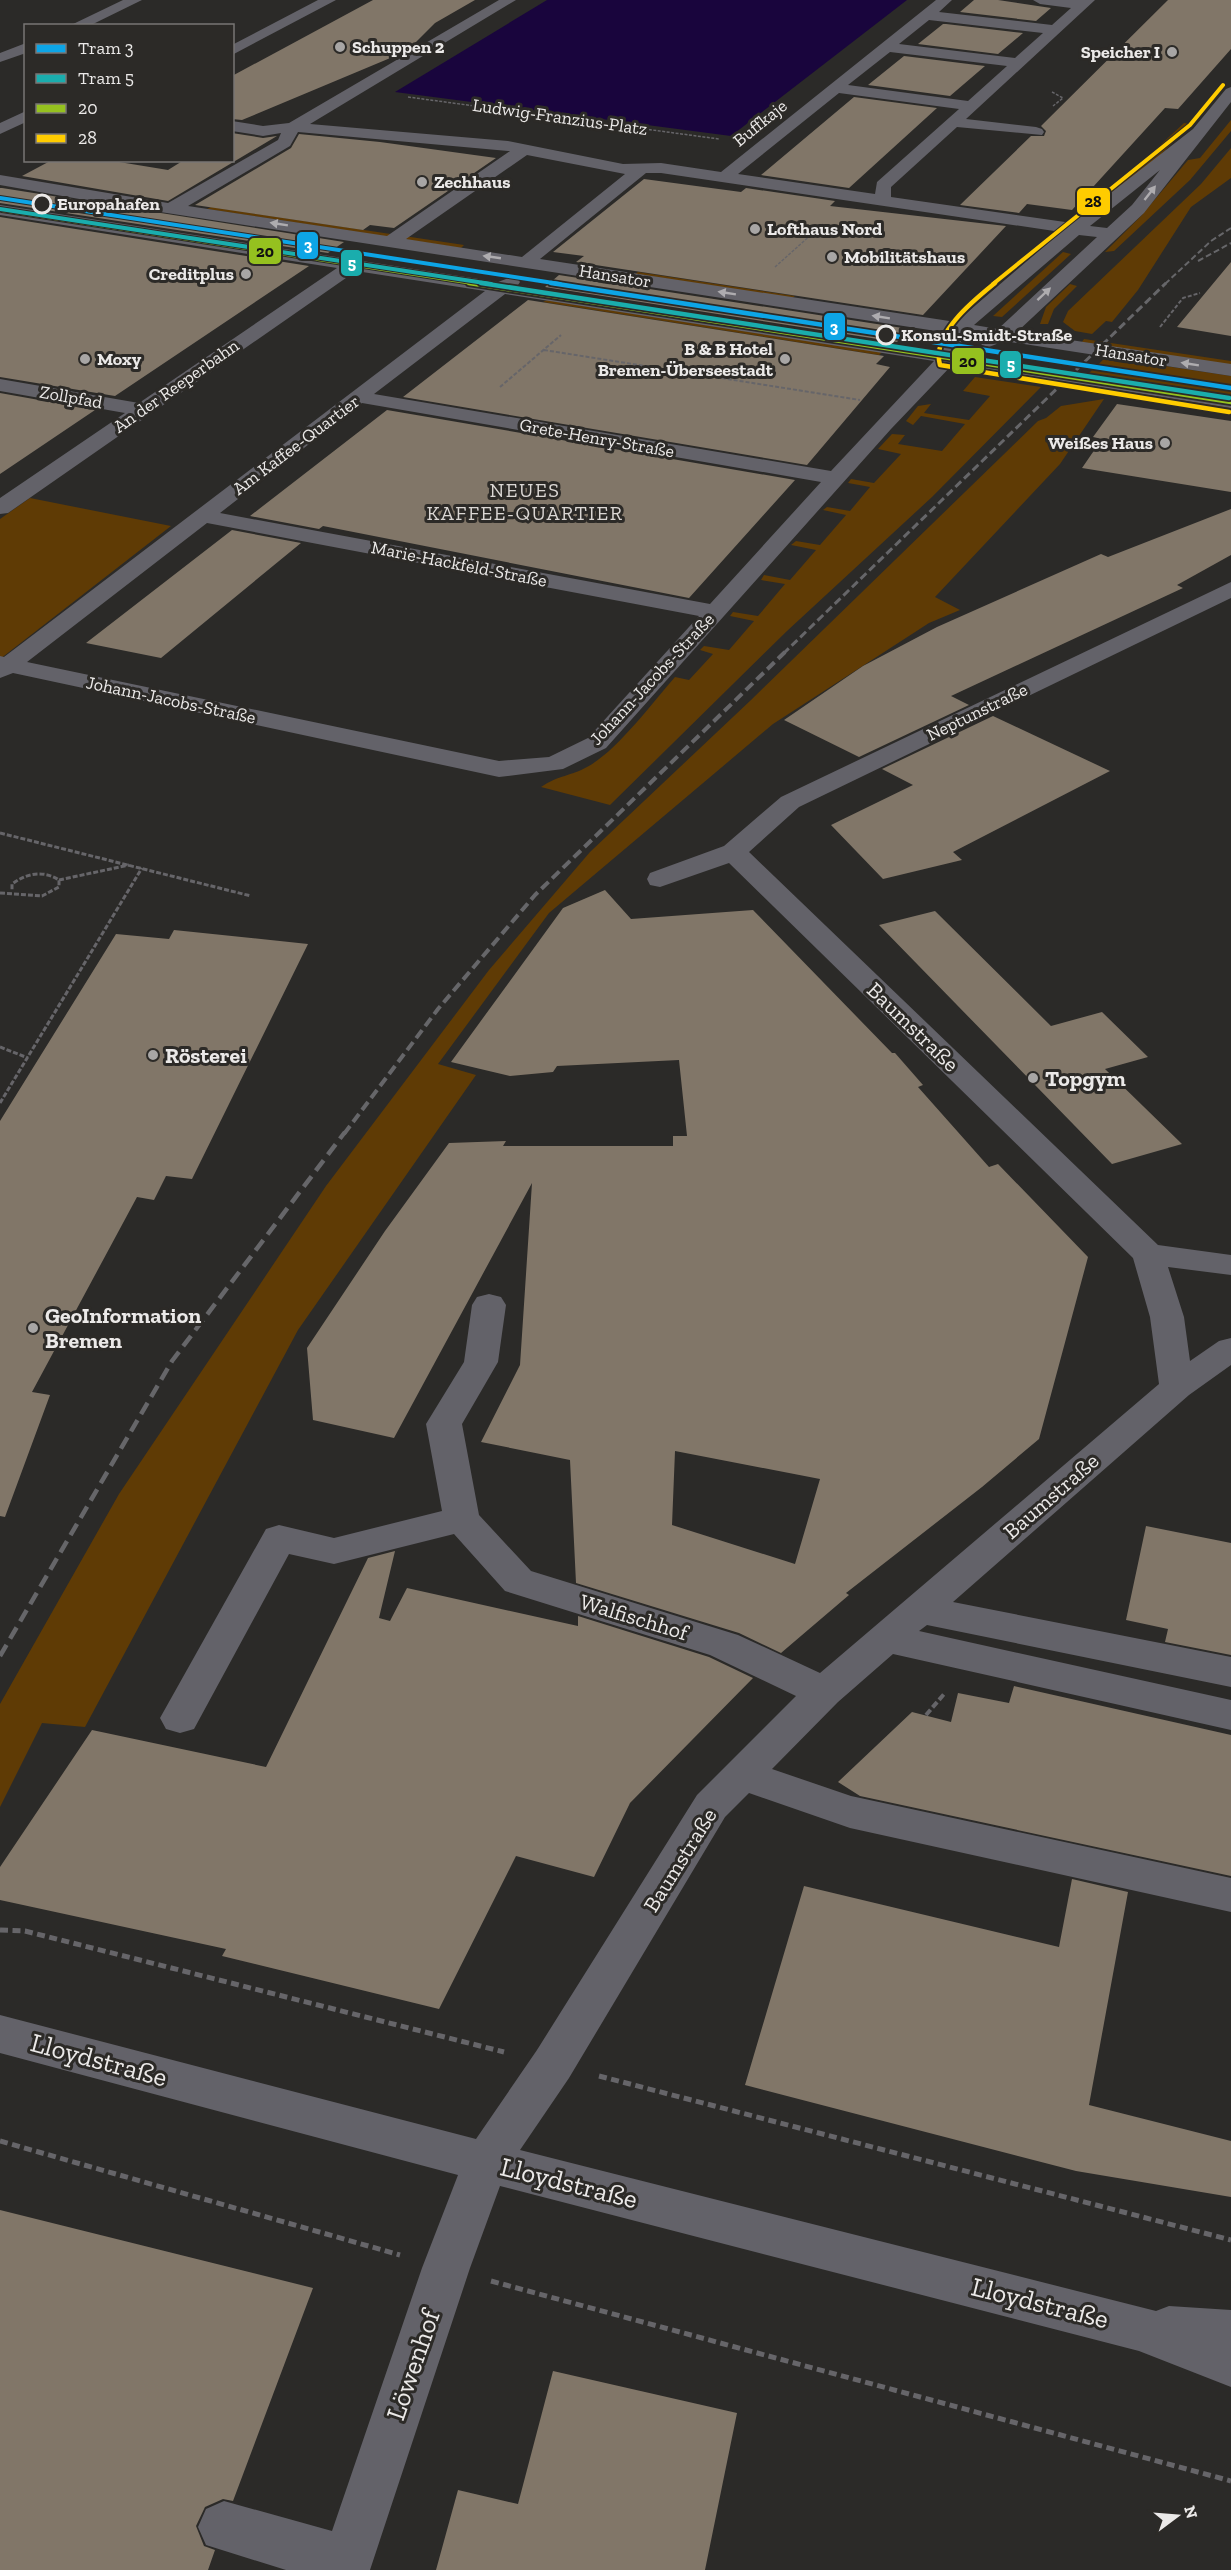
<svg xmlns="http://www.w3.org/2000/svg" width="1231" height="2570" viewBox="0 0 1231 2570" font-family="'Zilla Slab',serif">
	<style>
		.green { fill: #5f3b05 }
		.water { fill: #19053d }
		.building { fill: #817668; fill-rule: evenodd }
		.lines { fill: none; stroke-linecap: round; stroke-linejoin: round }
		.path-far4 { stroke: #666569; stroke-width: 1.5; stroke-dasharray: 3 1.5; stroke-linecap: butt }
		.path-far3 { stroke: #666569; stroke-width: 2; stroke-dasharray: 4 2; stroke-linecap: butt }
		.path-far2 { stroke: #666569; stroke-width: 3; stroke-dasharray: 5 2; stroke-linecap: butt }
		.path-far1 { stroke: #666569; stroke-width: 4; stroke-dasharray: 7 3; stroke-linecap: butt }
		.path { stroke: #666569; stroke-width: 5; stroke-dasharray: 8 4.5; stroke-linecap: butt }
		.minor { fill: #636269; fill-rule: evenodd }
		.rail-far3 { stroke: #666669; stroke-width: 2; stroke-dasharray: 6 3; stroke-linecap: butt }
		.rail-far2 { stroke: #666669; stroke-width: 3; stroke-dasharray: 8 4; stroke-linecap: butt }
		.rail-far1 { stroke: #666669; stroke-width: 4; stroke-dasharray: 10 5; stroke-linecap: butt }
		.rail { stroke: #666669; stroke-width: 4.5; stroke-dasharray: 13 7; stroke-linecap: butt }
		.bus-1-far1-casing { stroke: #2c2a27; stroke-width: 6 }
		.bus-1-casing { stroke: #2c2a27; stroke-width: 8 }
		.bus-2-far1-casing { stroke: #2c2a27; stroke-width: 6 }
		.bus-2-casing { stroke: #2c2a27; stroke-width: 8 }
		.bus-1-far1 { stroke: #95c11f; stroke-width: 4 }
		.bus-1 { stroke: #95c11f; stroke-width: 4.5 }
		.bus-2-far1 { stroke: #fc0; stroke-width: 4 }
		.bus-2 { stroke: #fc0; stroke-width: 4.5 }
		.tram-1-far1-casing { stroke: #2c2a27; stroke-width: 6 }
		.tram-1-casing { stroke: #2c2a27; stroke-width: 8 }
		.tram-2-far1-casing { stroke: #2c2a27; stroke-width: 6 }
		.tram-2-casing { stroke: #2c2a27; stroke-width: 8 }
		.tram-1-far1 { stroke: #0da5e6; stroke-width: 4 }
		.tram-1 { stroke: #0da5e6; stroke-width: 4.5 }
		.tram-2-far1 { stroke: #1aadad; stroke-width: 4 }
		.tram-2 { stroke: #1aadad; stroke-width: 4.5 }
		.oneway { fill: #aeacaf }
		.poi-dot { fill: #a8a6a5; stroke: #2c2a27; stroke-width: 2 }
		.stop-dot { fill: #2c2a27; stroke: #ebe9e8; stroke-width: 3 }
		.labels { text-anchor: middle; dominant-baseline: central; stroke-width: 6; stroke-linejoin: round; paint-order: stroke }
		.far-poi-label { font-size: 18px; font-weight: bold; fill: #ebe9e8; stroke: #2c2a27; text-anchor: start }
		.far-street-label { font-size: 18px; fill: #ebe9e8; stroke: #2c2a27 }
		.far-stop-label { font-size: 18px; font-weight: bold; fill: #ebe9e8; stroke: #2c2a27; text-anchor: start }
		.far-neighbourhood-label { font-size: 20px; letter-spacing: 1.5px; fill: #dbd7d4; stroke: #2c2a27 }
		.street-label { font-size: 22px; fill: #ebe9e8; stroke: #2c2a27 }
		.poi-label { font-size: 22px; font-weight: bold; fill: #ebe9e8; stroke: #2c2a27; text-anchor: start }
		.near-street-label { font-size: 27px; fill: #ebe9e8; stroke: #2c2a27 }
		.line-badge { stroke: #2c2a27; stroke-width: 2 }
		.badge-label { font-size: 16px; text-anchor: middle; font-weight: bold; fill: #fff }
		.pale-badge-label { font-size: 16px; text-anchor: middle; font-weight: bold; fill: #111 }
	</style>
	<rect width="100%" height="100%" fill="#2b2a28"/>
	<path class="green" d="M1231,120V131L1190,180L1114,251L1105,252L1141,216L1188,160L1200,158Z
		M1184,123L1190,124C1173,145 1103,213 1076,210L1125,178Z
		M1231,148V178L1191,207L1138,290L1112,322L1106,321L1092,334L1075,331L1063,322L1068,311L1201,184Z
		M211,207L464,245L461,248L207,209Z
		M1063,252L1071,254L1002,317L993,316Z
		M638,272L795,296L792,298L635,274Z
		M1070,284L1077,286L1054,309L1048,324H1040L1046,307Z
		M547,300L882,352L879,355L543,302Z
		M1084,339L1231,361V365L1082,342Z
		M1106,357L1231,376V395L1089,373Z
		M975,377L1041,387L932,497L787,631L610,805L541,787C559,775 571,776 587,767C616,752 653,702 675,677L689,680L713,654L700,650L704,646L729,650L754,621L730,616L733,612L758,616L785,584L761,580L764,575L790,580L816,550L791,545L796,541L820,545L846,515L823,510L827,507L850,511L870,487L848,483L851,479L874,483L901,454L878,449L892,434L905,435L898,444L942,451L965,424L921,416L913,425L906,421L918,406L931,404L924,413L969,420L990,396L963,391Z
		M1051,378L1231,407V410L1049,382Z
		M1104,399L1060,464L935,597L960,610L929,623L773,724L549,913L438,1064L476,1075L298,1330L85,1727L42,1723L0,1807V1704L119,1494L326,1186L489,970L590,852L751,700L1038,421L1046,418L1061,406Z
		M30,498L171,526L0,659V519Z"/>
	<path class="water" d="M547,0H907L731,136L395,92Z"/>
	<path class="building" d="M373,0H475L435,23L407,51L242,120L232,119V76Z
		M974,0H998L1051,8L1036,21L960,12Z
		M1168,0H1231V49L1178,109L1165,108L1072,210L1027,204L1019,213L960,205L1031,136H1044L1046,131L1041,126Z
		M943,24H946L1023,33L998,54L918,44Z
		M904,56L985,66L950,96L868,85Z
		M854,97L937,108L849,188L761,175Z
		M232,133L263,138L277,136L168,201L22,176L52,160H107L168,170L184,160H232Z
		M299,134L380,142L496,158L394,228L370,225L363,230L195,205L291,148Z
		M644,179L741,192L746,188L835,201L830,206L1006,226L923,315L576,262L584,256L553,252Z
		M0,188H2L344,242L328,253L0,203Z
		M0,217L309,266L115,396L0,377Z
		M1231,262V336L1177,327Z
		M559,275L909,329L897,342L545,287Z
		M528,300L884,356L876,364L890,367L807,465L403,397Z
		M0,393L95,410L0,474Z
		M1117,404L1231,421V492L1082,468L1102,439L1093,437Z
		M387,410L795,480L689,598L323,526L319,529L250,516Z
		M1231,509V555L1177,585L1183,588L951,696L969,705L859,757L784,720L863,666L937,627L1101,554L1108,557Z
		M232,530L301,543L161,658L86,643Z
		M993,716L1110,771L953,852L962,860L883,879L831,825L913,785L882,769Z
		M605,890L631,919L753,910L892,1053H895L923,1085L918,1087L989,1167L998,1164L1088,1257L1039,1439L982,1487L846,1593L849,1595L781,1653L739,1633L576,1583L570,1460L481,1442L520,1365L532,1183L394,1438L313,1420L307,1348L385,1231L449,1143L506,1141L503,1146H673V1136H687L679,1060L557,1066L553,1072L510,1076L451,1062L563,908ZM675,1451L820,1479L795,1564L672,1525Z
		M935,911L1051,1026L1102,1012L1148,1057L1105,1069L1182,1144L1112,1164L879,925Z
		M174,930L308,944L192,1179L166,1176L154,1200L137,1197L32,1392L50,1395L5,1517L0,1516V1121L116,934L169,939Z
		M1146,1526L1231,1543V1655L1165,1642L1168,1629L1126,1620Z
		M395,1551L379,1618L390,1621L407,1588L578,1626V1616L709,1657L753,1678L630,1803L594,1877L516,1856L439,2009L222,1956L226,1949L0,1900V1867L92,1730L266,1767L368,1558Z
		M1014,1686L1231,1735V1876L860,1796L838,1782L912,1712L951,1722L958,1693L1009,1703Z
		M1072,1879L1128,1892L1089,2105L1231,2141V2197L1076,2171L745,2085L804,1886L1059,1947Z
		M0,2210L313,2288L233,2501L223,2499L205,2507L196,2526L204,2546L215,2550L208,2570H0Z
		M553,2371L737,2413L705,2570H436L458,2490L518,2504Z"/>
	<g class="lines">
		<path class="path-far4" d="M1052,92L1063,98L1053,106
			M408,97L719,139
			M775,267L823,224"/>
		<path class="path-far3" d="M1160,327L1183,298L1200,293
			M544,350L860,400
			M500,387L561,335"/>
		<path class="path-far2" d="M0,833L251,896
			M59,880L129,865
			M0,893L42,896L59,887V880C43,870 27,873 12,884V890
			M0,1047L28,1058
			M0,1103L142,868"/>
		<path class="path-far1" d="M926,1715L945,1693"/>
		<path class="path" d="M0,1930L25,1931L504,2052
			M599,2076L1231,2240
			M0,2141L400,2255
			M491,2281L1231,2481"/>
		<path class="minor" d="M123,0H142L89,26H69Z
			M318,0H336L232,55V45Z
			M499,0H516L310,124L508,141L623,164L661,163L721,172L936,0H952L939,12L1052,25L1071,8L1040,4L1033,0H1095L966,119L1036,127L1042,129L1044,132L1042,135L957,127L891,187V197L1072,223L1193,129L1226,89L1231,87V102L1144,213L1017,332L1231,364V376L1004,341L989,347L982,345L979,341L982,338L967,335L959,354L1231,396V408L953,364L891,429L606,748L563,769L499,777L13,673L0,678V656L4,657L485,291L356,271L8,513L0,514V498L125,413L0,391V379L139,403L337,268L0,215V205L498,282L511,277L517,278L520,282L518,285L941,351L949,333L102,203L0,185V175L168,203L278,140L281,133L263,136L232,131V121L263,126L289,123ZM929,20L1043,33L1015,58L899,44ZM890,52L1007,66L968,101L848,85ZM839,93L959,109L877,182L875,194L738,174ZM298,132L508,151H510L387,236L188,206L290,146ZM527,155L625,174L522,257L406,239ZM1160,170L1132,205L1107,228L1090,226ZM646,173H661L1061,232L956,322L540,259ZM1079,235L1097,237L998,329L974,325ZM505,294L934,361L831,471L374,394ZM362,403L821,482L710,604L220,513ZM207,523L699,616L588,738L549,757L499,761L27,662Z
			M26,43V53L0,62V53Z
			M26,111V122L0,134V123Z
			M1231,582V598L799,807L749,852L1158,1245L1231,1255V1275L1168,1267L1184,1317L1190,1361L1219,1341L1231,1338V1365L1189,1395L953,1602L1231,1657V1687L927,1625L919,1631L1231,1700V1730L893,1654L838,1702L772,1769L851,1796L1231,1878V1912L850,1828L749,1793L725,1817L569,2078L520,2150L1156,2311L1169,2306L1231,2310V2387L1139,2351L500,2186L470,2268L370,2570H286L206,2545L198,2527L206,2509L224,2501L332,2531L422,2268L458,2175L0,2053V2015L476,2139L537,2050L697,1795L796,1696L710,1655L505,1591L454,1534L334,1564L289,1554L194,1729L180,1733L166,1729L160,1718L266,1529L279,1525L334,1538L442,1511L426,1424L464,1362L472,1305L477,1297L489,1294L501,1297L506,1305L498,1362L462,1424L479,1515L531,1571L738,1635L820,1673L1159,1384L1150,1317L1133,1258L729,863L660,887L650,885L647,879L650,873L724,846L781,797Z"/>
		<path class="rail-far3" d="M1198,261L1231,243
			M1165,284L1211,241L1231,228"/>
		<path class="rail-far2" d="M783,654L1166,283"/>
		<path class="rail-far1" d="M344,1134L438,1009L535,895L785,652"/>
		<path class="rail" d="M0,1656L172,1361L345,1132"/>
		<g class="bus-1-far1-casing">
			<path id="bus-1-far1" d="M2,210L479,284"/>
		</g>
		<g class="bus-1-casing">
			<path id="bus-1" d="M469,283L1231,402"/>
		</g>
		<g class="bus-2-far1-casing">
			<path id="bus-2-far1" d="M993,284L1190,125L1223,85"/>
		</g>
		<g class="bus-2-casing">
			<path id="bus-2" d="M995,283C974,300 931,334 940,365L1229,412"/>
		</g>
		<use href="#bus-1-far1" class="bus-1-far1"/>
		<use href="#bus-1" class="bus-1"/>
		<use href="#bus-2-far1" class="bus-2-far1"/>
		<use href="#bus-2" class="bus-2"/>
		<g class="tram-1-far1-casing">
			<path id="tram-1-far1" d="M0,198L560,284"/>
		</g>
		<g class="tram-1-casing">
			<path id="tram-1" d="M551,283L1231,388"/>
		</g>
		<g class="tram-2-far1-casing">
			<path id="tram-2-far1" d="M0,209L491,284"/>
		</g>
		<g class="tram-2-casing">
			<path id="tram-2" d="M481,283L1229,398"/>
		</g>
		<use href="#tram-1-far1" class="tram-1-far1"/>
		<use href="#tram-1" class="tram-1"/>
		<use href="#tram-2-far1" class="tram-2-far1"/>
		<use href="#tram-2" class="tram-2"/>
	</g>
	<defs><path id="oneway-solid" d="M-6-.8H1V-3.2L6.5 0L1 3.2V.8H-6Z" transform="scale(1.5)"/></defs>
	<g class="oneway">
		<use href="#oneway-solid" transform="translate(1150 193) rotate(-52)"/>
		<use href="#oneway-solid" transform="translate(279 224) rotate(-171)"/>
		<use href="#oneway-solid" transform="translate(492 257) rotate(-172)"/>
		<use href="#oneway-solid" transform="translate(727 293) rotate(-171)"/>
		<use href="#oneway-solid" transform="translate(1044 294) rotate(-43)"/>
		<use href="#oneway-solid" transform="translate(881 317) rotate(-171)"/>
		<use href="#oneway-solid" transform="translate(1190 364) rotate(-171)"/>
	</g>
	<g class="poi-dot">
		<circle cx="340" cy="47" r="6"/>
		<circle cx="1172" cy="52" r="6"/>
		<circle cx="422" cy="182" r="6"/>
		<circle cx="755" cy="229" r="6"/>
		<circle cx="832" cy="257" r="6"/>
		<circle cx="246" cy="274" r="6"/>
		<circle cx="85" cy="359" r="6"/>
		<circle cx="785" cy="359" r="6"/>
		<circle cx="1165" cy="443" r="6"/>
		<circle cx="153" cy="1055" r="6"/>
		<circle cx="1033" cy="1078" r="6"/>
		<circle cx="33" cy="1328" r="6"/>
	</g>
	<g class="stop-dot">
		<circle cx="42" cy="204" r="9"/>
		<circle cx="886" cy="335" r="9"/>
	</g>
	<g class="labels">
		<g class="far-poi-label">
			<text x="352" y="47">Schuppen 2</text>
			<text x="1160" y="52" text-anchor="end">Speicher I</text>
			<text x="434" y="182">Zechhaus</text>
			<text x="767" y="229">Lofthaus Nord</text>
			<text x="844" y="257">Mobilitätshaus</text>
			<text x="234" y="274" text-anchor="end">Creditplus</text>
			<text x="773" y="349" text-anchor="end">B &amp; B Hotel<tspan x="773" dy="21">Bremen-Überseestadt</tspan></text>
			<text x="97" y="359">Moxy</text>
			<text x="1153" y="443" text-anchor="end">Weißes Haus</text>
		</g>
		<g class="far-street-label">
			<text transform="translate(560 117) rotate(8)">Ludwig-Franzius-Platz</text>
			<text transform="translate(760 123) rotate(-39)">Buffkaje</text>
			<text transform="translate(615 276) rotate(9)">Hansator</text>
			<text transform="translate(1131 355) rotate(9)">Hansator</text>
			<text transform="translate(176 386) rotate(-35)">An der Reeperbahn</text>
			<text transform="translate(71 397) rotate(10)">Zollpfad</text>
			<text transform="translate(597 438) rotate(10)">Grete-Henry-Straße</text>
			<text transform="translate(296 445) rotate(-37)">Am Kaffee-Quartier</text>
			<text transform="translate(459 564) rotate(11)">Marie-Hackfeld-Straße</text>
			<text transform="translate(652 679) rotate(-47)">Johann-Jacobs-Straße</text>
			<text transform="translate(171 700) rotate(12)">Johann-Jacobs-Straße</text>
			<text transform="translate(977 712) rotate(-26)">Neptunstraße</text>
		</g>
		<g class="far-stop-label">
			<text x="57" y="204">Europahafen</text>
			<text x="901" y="335">Konsul-Smidt-Straße</text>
		</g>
		<g class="far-neighbourhood-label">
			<text x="525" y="490">NEUES<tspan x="525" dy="23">KAFFEE-QUARTIER</tspan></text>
		</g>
		<g class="street-label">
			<text transform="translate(913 1027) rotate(44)">Baumstraße</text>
			<text transform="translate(1051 1496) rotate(-41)">Baumstraße</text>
			<text transform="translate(634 1617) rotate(17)">Walfischhof</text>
			<text transform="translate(680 1860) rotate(-58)">Baumstraße</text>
		</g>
		<g class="poi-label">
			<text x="165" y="1055">Rösterei</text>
			<text x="1045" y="1078">Topgym</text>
			<text x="45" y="1315">GeoInformation<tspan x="45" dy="25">Bremen</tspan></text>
		</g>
		<g class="near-street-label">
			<text transform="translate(99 2060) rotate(15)">Lloydstraße</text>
			<text transform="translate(569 2183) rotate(14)">Lloydstraße</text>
			<text transform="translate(1040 2303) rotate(14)">Lloydstraße</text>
			<text transform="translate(413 2365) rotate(-71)">Löwenhof</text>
		</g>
	</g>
	<g class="line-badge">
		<rect x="1076" y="187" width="35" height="29" rx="6" fill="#fc0"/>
		<rect x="296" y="231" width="23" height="29" rx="6" fill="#0da5e6"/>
		<rect x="248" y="237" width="34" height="28" rx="6" fill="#95c11f"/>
		<rect x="340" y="249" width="23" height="28" rx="6" fill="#1aadad"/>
		<rect x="823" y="312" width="23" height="29" rx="6" fill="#0da5e6"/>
		<rect x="951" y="347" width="34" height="28" rx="6" fill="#95c11f"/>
		<rect x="999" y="350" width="23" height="29" rx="6" fill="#1aadad"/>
	</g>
	<g class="badge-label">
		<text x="308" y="251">3</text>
		<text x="352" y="269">5</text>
		<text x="834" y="333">3</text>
		<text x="1011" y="370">5</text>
	</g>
	<g class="pale-badge-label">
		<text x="1093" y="207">28</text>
		<text x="265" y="257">20</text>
		<text x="968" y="367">20</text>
	</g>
	<rect x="24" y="24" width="210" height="138" fill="#2c2a27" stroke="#787674" stroke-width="1.5"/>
	<rect x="36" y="44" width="30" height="9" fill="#0da5e6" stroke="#787674" stroke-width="1.5"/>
	<text x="78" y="54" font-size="18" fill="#ebe9e8">Tram 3</text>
	<rect x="36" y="74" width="30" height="9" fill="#1aadad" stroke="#787674" stroke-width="1.5"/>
	<text x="78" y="84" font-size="18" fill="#ebe9e8">Tram 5</text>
	<rect x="36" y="104" width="30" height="9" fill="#95c11f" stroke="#787674" stroke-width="1.5"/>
	<text x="78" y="114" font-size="18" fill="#ebe9e8">20</text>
	<rect x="36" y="134" width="30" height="9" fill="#ffcc00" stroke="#787674" stroke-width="1.5"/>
	<text x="78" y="144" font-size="18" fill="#ebe9e8">28</text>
	<g transform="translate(1177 2516) rotate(74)" stroke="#2c2a27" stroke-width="4.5" paint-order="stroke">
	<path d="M0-4.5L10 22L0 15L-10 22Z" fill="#ebe9e8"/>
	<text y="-9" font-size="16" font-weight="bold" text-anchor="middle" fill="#ebe9e8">N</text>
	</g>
</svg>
